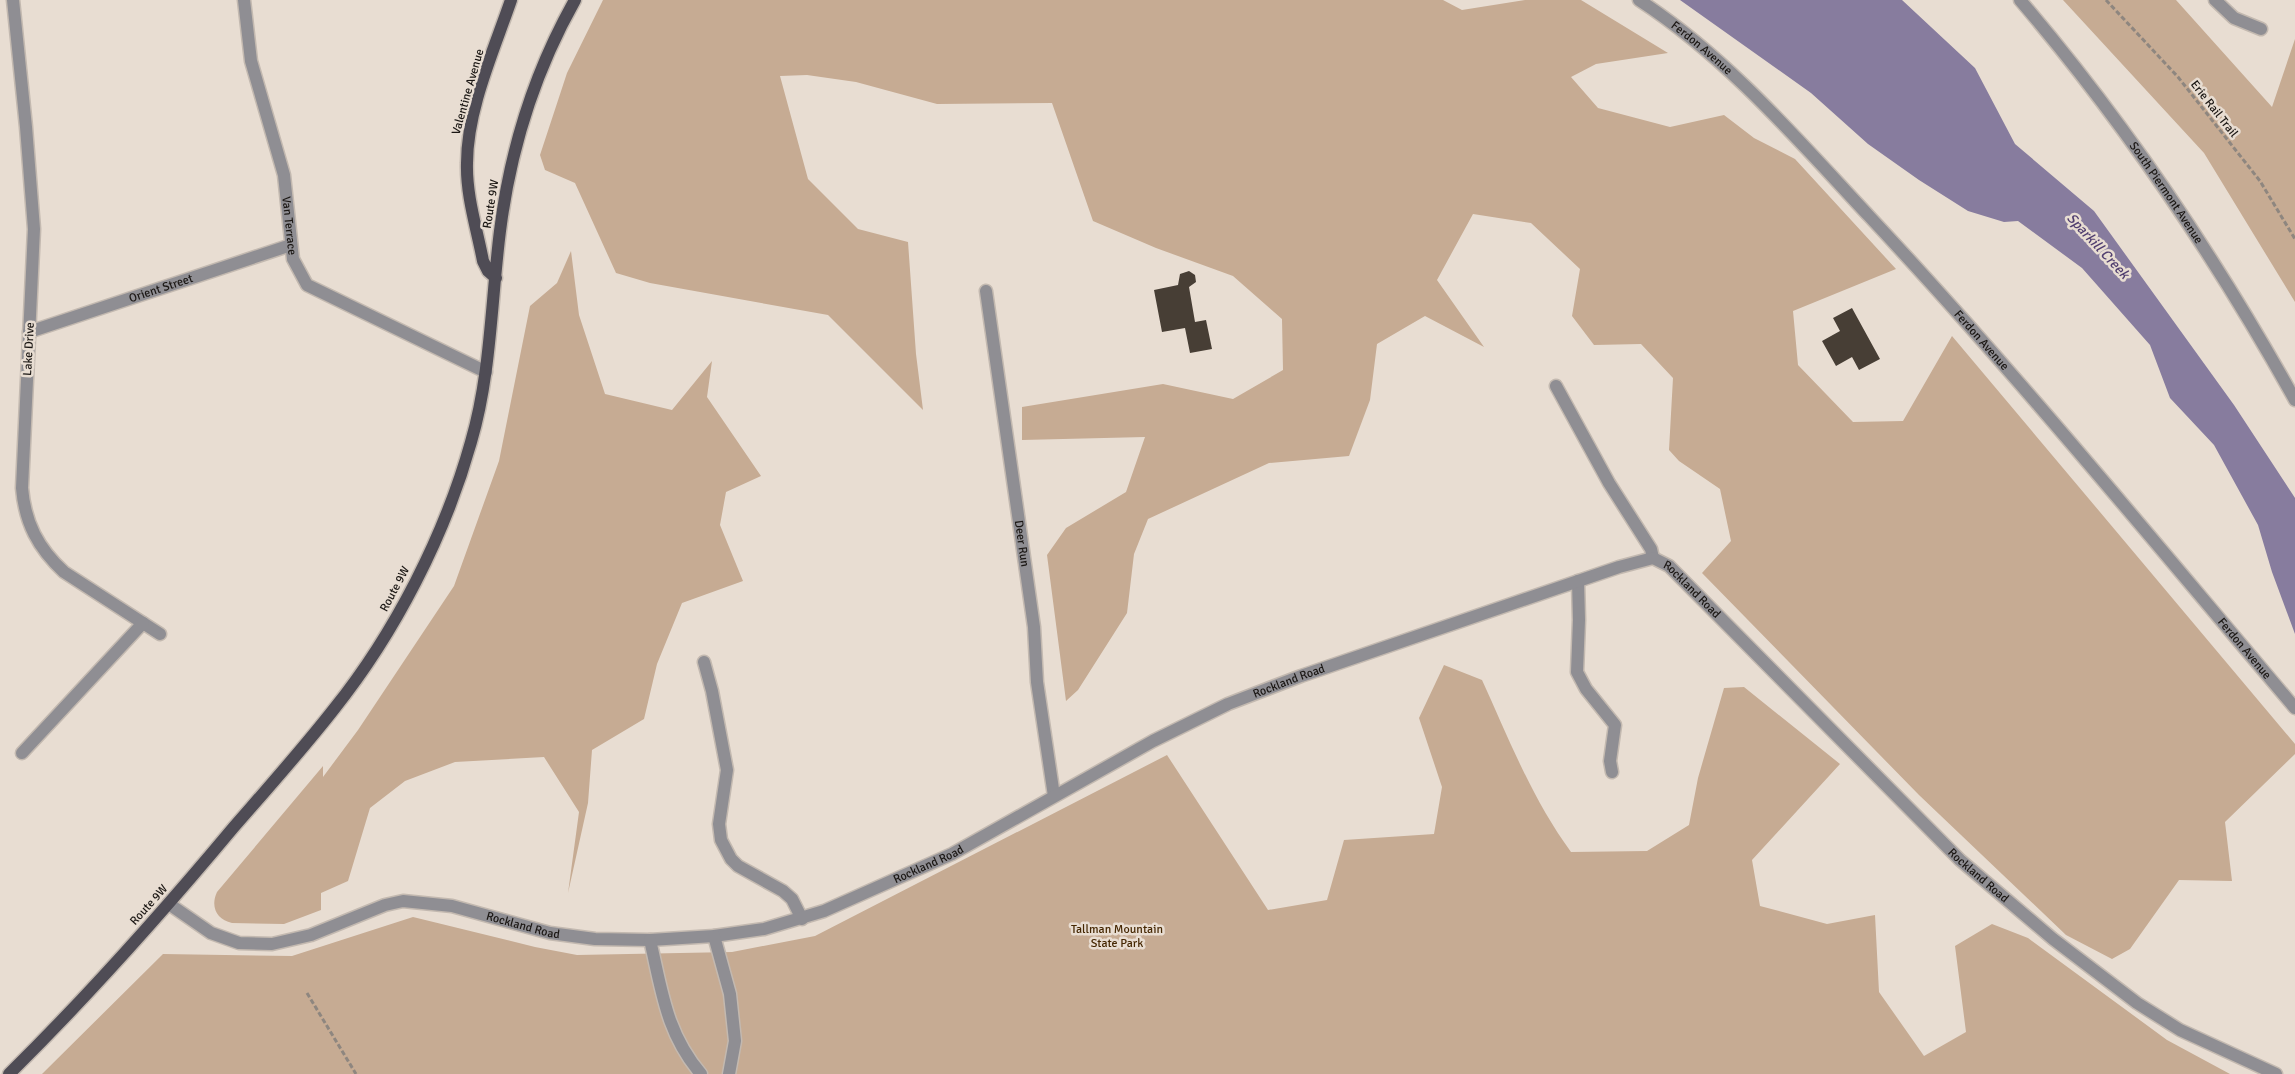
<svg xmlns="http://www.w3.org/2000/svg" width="2295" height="1074" viewBox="0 0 2295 1074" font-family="Signika,sans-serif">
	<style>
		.green { fill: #c6ab93 }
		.water { fill: #877c9e }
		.building { fill: #473e35 }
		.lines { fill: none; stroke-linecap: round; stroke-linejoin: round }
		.minor-casing { stroke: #c3b9b0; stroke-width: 15 }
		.major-casing { stroke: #c3b9b0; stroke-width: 15 }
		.path { stroke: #8e867f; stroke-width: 3; stroke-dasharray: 5 2.5; stroke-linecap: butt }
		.minor { stroke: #8f8e93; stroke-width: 12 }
		.major { stroke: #4f4c55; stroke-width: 12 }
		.labels { text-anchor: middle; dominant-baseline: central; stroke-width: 5; stroke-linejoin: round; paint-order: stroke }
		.street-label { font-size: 12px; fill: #1b1714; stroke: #e8ddd2 }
		.park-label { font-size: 12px; fill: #452702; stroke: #e8ddd2 }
		.water-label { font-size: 14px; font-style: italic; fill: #503e6f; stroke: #e8ddd2 }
	</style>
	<rect width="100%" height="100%" fill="#e8ddd2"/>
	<path class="green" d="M603,0H1443L1462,10L1525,0H1581L1668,53L1596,64L1571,77L1598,108L1670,127L1724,115L1754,138L1795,159L1896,269L1793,311L1798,365L1853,422L1903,421L1952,336L2295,744V754L2225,822L2232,881L2179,880L2130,949L2112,959L2066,935L1919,795L1702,573L1731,541L1720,489L1679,461L1669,450L1673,378L1641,344L1594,345L1572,316L1580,269L1531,223L1473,214L1437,280L1484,347L1425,316L1377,344L1370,400L1349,456L1269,463L1148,519L1134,554L1127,613L1078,690L1066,701L1047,555L1066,528L1126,492L1145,437L1022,440V407L1163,384L1233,399L1283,370L1282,319L1233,276L1156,248L1093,221L1052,103L937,104L856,82L807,75L780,76L808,179L858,229L908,242L916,354L923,410L828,315L650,283L616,273L575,183L545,170L540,155L567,73Z
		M2063,0H2176L2272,107L2295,39V302L2204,153Z
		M571,251L579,315L605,394L672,410L712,361L707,397L761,476L726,492L720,525L743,581L682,603L657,664L644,719L592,750L588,803L568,893L579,812L544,757L455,762L405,781L370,808L348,881L321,893V910L284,924L232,923C217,920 210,907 217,892L323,766V777L358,730L454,586L499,461L530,306L557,283Z
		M1444,665L1482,680C1509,739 1532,799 1571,852L1647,851L1689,825L1698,778L1724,688L1744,687L1840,764L1752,860L1760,906L1827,924L1875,915L1879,992L1924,1056L1966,1032L1955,946L1992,924L2028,938L2167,1040L2230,1074H42L163,954L292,956L413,917L535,947L577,955L732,952L815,936L1167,755L1268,910L1327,900L1344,840L1434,834L1442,787L1419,718Z"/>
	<path class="water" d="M1680,0H1902L1975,68L2015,144L2094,211L2234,405L2295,498V634L2272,572L2258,525L2214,445L2170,398L2150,345L2082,268L2018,221L2004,222L1968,211L1919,180L1868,144L1811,93Z"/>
	<path class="building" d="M1189,271L1195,275L1196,282L1189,287L1195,322L1206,320L1212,349L1190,353L1185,328L1162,332L1154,290L1178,285L1180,274Z
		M1852,308L1880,359L1859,370L1852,357L1836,366L1822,341L1840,331L1833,318Z"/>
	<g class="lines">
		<g class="minor-casing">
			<g id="minor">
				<path d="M13,0L26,127L34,229L22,488C25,523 38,548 64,572L160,634"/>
				<path id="s1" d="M244,0L251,61L284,175L293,259L307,285L486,372"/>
				<path id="s2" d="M1639,0C1728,58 1797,139 1869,216C2017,374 2155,543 2295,708"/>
				<path id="s3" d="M2020,0C2125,123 2216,258 2295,400"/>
				<path d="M2215,0L2234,18L2261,29"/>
				<path id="s4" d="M986,291L1034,627L1037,682L1054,796"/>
				<path id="s5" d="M29,332L291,245"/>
				<path d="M1556,386L1609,483L1651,549L1653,558"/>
				<path d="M1578,581L1579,620L1577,672L1586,689L1615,725L1610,761L1612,772"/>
				<path d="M704,662L712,691L727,770L719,824L721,840L731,859L738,866L783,891L792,899L802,919"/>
				<path d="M22,753L143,623"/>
				<path id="s6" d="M169,904L211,933L239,943L272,944L311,935L385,905L403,901L452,906L550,933L595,939L650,940L714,936L764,929L824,911L952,854L1153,741L1228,704L1301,676L1619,567L1653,558L1669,566L1960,860L2053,939L2137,1003L2180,1030L2276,1074"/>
				<path d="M714,936L730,994L735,1041L729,1074"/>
				<path d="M650,940C662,991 666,1033 701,1074"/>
			</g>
		</g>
		<g class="major-casing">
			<path id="major" d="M496,278L488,271L483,261C477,229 466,196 467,163C467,109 494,50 511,0
				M9,1074C88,996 162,913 233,828C267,789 302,750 334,709C395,633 445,535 471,442C491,374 491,302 500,231C510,151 535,71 575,0"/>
		</g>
		<path class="path" d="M2106,0L2178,77L2260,181L2295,239
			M307,993L356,1074"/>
		<use href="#minor" class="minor"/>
		<use href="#major" class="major"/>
	</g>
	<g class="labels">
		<g class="street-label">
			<text stroke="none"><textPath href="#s2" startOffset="79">Ferdon Avenue</textPath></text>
			<text transform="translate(468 92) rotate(-74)">Valentine Avenue</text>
			<text transform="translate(2214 109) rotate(52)">Erie Rail Trail</text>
			<text stroke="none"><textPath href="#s3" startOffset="242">South Piermont Avenue</textPath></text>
			<text transform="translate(491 204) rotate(-81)">Route 9W</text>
			<text stroke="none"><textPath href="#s1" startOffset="231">Van Terrace</textPath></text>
			<text stroke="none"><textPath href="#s5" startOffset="139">Orient Street</textPath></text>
			<text stroke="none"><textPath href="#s2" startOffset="484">Ferdon Avenue</textPath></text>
			<text transform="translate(29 349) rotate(-87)">Lake Drive</text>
			<text stroke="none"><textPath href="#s4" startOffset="255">Deer Run</textPath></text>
			<text transform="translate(395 589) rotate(-62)">Route 9W</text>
			<text stroke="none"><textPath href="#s6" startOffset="1635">Rockland Road</textPath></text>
			<text stroke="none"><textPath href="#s2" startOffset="889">Ferdon Avenue</textPath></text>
			<text stroke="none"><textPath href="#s6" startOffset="1200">Rockland Road</textPath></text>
			<text stroke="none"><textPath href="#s6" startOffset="795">Rockland Road</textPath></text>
			<text stroke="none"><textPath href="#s6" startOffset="2040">Rockland Road</textPath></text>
			<text transform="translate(149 905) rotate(-48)">Route 9W</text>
			<text stroke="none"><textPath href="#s6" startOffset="375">Rockland Road</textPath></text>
		</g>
		<g class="park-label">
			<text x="1117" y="929">Tallman Mountain<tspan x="1117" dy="14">State Park</tspan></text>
		</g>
		<g class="water-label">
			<text transform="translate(2098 246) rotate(47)">Sparkill Creek</text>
		</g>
	</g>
</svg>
